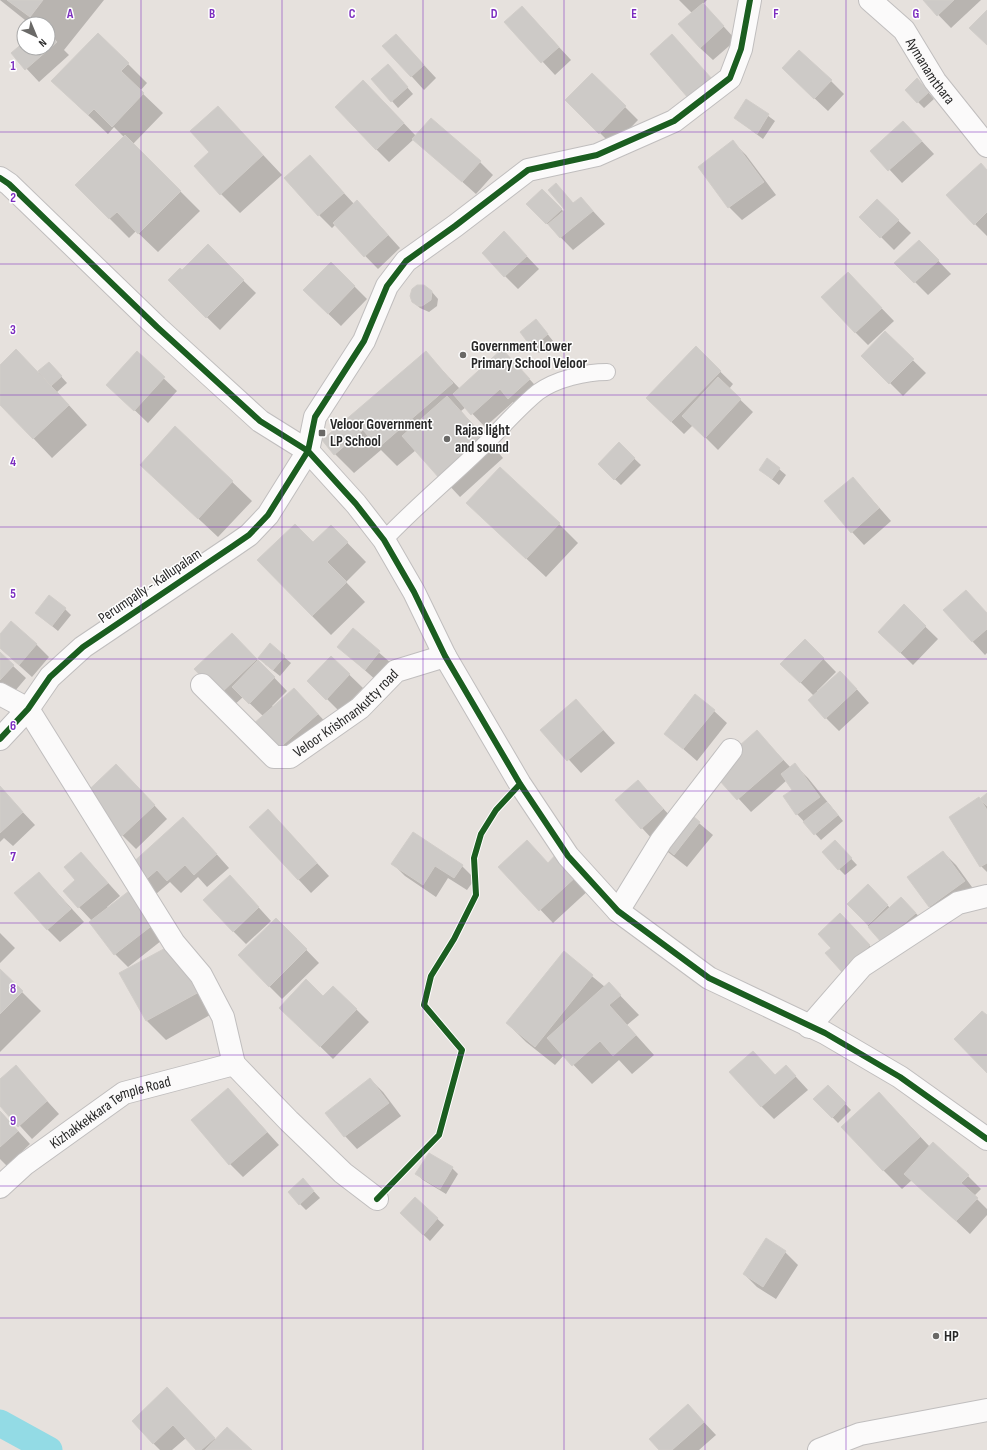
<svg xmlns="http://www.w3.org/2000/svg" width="987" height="1450" viewBox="0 0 987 1450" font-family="'Sofia Sans Condensed',sans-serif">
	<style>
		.shadow { fill: #0003 }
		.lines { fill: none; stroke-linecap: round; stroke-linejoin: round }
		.canal { stroke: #93dbe5; stroke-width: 27 }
		.building { fill: #cdcac7; stroke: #d1cdc9 }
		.service-casing { stroke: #c0bebe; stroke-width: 18 }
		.minor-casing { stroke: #c0bebe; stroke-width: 24 }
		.tertiary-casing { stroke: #c0bebe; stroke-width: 24 }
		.secondary-casing { stroke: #c0bebe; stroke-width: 24 }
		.service { stroke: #fbfafa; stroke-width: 16 }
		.minor { stroke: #fbfafa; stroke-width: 22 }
		.tertiary { stroke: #fbfafa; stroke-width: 22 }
		.secondary { stroke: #fbfafa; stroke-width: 22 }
		.cycleway-casing { stroke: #fff; stroke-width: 8 }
		.cycleway { stroke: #1b5e20; stroke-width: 6 }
		.grid { fill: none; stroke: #7b2cbf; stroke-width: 1; stroke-opacity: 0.55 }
		.poi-dot { fill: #6a6967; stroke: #fff; stroke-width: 1.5 }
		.labels { text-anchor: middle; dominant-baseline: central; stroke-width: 3; stroke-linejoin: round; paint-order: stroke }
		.street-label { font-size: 15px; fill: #282828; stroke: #fff }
		.poi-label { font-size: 15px; font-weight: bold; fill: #282828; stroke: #fff; text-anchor: start }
		.grid-label { font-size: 13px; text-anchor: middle; font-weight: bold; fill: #7b2cbf; stroke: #fff; stroke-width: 3; stroke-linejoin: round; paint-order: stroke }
	</style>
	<rect width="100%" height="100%" fill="#e6e1dd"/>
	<path class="shadow" d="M0,0H104L64,50L69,55L39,82L12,53L24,43V48H48V24H30Z
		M679,0H707L703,4L736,40L713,60L700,48L692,13Z
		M924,0H981L951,28Z
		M522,7L571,60L555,75L506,22Z
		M98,34L147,83L140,91L163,113L133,144L200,211L158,252L136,231L129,238L76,185L124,137L114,127L108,134L72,100Z
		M396,35L436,78L424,90L384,46Z
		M394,72L413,94L398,108L392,101Z
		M592,74L638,120L613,146L567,100Z
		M796,81H831L844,94L828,111Z
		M923,86L934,99L924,108L918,102Z
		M376,94L416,136L480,162L493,175L476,194L414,139L389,162L376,149Z
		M747,100L775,121L763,139L735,118Z
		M218,107L282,175L240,213L221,194L210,152Z
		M916,135L934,154L902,183L872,151Z
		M733,142L746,155L776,195L742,220L729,207Z
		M310,156L354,204L370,215L400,248L378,269L335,225L332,228L319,215Z
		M987,171V236L975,224Z
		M556,185L574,204L581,198L605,224L573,250L528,204L542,190L564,212L566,210Z
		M877,200L911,233L894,250L861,217Z
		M919,241L951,274L928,295L896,263Z
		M208,246L256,293L220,330L169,280L183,272Z
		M517,246L539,269L518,289L505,276Z
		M331,263L367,299L341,326L317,303Z
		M860,286L894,321L868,345L855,332Z
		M432,292L438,299L437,306L429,312L420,308L413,302Z
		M542,327L553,341L539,353L533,347Z
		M885,333L926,373L903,396L863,356Z
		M696,348L733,384L729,389L753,412L718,450L693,425L684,434L660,411Z
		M137,353L177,391L148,423L121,397Z
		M426,353L460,389L515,363L542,393L522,411L513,402L485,427L466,407L461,411L503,458L460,497L416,450L397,466L381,450L354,473L335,454Z
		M49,363L67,383L57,392L87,425L52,458L0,403V366L38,373Z
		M175,427L252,501L218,537L141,465Z
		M619,444L641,465L621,485L599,464Z
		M779,469L786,475L779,485L760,470Z
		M853,478L891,521L864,545L852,532Z
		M487,522L559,524L578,543L546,577Z
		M331,526L366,562L346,582L365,602L331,635L312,616L313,543Z
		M904,606L938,639L913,665L879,632Z
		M65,609L71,615L58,631L36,613Z
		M944,610L987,613V653L985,655L973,642Z
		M353,630L392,664L378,682L339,647Z
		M0,636L36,644L49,657L32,677L0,648Z
		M805,640L836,672L817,691L819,692L853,685L869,703L839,731L826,718L814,696L782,664Z
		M270,645L291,663L280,676L265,664Z
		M245,647L287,691L272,706L273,707L307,702L330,727L289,764L263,716L243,697L232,707L220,694Z
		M0,654L26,678L9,698L0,690Z
		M331,657L363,688L340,712L308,680Z
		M576,700L615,743L581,773L542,730Z
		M714,711L727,723L697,761L665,733Z
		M757,732L791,768L795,765L808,778L843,821L821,840L797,814L785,797L794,790L787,780L751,812L713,771Z
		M129,778L167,819L136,849L118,831L110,838Z
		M638,781L671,817L680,807L713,835L687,867L654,841L642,828Z
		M0,788L35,825L13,846L4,838L0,842Z
		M987,794V872L981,866L980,800Z
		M268,810L329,876L311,893L250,827Z
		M196,831L229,868L207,887L198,877L181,893L170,882L156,894L143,882Z
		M841,848L857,865L845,875L839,869Z
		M943,852L956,865L977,894L943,919L930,907L908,877Z
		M81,853L120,896L107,907L108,909L129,893L166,937L128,967L115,954L90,922L92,921L64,891L77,880Z
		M392,863L462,866L475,879L467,890L448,878L436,897L405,876Z
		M548,864L591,888L553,923L500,867Z
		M39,873L84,922L60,942L47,929Z
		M868,885L890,908L914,911L928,927L896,956L848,904Z
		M243,890L271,921L246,944L233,931Z
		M852,927L882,959L856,984L843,971Z
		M289,932L319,963L282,999L269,986Z
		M0,933L15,948L0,963Z
		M172,945L217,1011L166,1040L147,1021L121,974Z
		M564,953L605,987L609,984L639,1015L627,1025L654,1055L632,1074L619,1060L592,1084L564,1055L555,1065L526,1042L507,1023Z
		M0,970L41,1011L0,1052Z
		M324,997L356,1009L369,1022L333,1059L293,1020Z
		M753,1052L776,1076L786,1066L808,1090L774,1119L761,1106Z
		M16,1067L59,1114L32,1139L0,1104V1081Z
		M370,1079L383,1092L401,1116L357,1149L345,1136Z
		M828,1086L851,1110L838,1123L815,1099Z
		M228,1089L279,1145L243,1177L230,1164Z
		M0,1111L30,1144L7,1166L0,1159Z
		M898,1113L930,1147L968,1176L981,1189L974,1196L987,1209V1215L970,1234L912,1180L902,1189L883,1170Z
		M452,1168L458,1174L446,1194L423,1180L417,1174Z
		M309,1186L320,1198L306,1210L300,1204Z
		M415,1198L444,1225L430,1241L407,1219Z
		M785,1252L798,1265L776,1299L757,1287L744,1274Z
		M180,1402L216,1440L250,1450H198L186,1438L172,1450H160L153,1443Z
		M700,1418L716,1435L699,1450H660Z"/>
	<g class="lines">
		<path class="canal" d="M0,1423L49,1450"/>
	</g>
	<path class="building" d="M7,0H43L30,17Z
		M923,0H954L937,16Z
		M703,3L724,26L700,48L678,24Z
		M522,6L559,47L541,63L504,22Z
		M987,10V45L969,28Z
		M48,32L57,42L25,70L11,53L24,42V48H48Z
		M98,33L129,63L121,71L144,93L112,127L94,109L88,115L51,81Z
		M396,34L424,65L411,77L382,46Z
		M672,34L712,79L689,99L650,54Z
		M799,50L832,80L814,99L782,68Z
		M388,64L408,87L391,102L371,79Z
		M592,73L626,106L599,134L565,100Z
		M917,78L929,92L917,103L905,90Z
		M363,80L404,123L376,150L335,107Z
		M746,99L769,114L757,134L734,118Z
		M218,106L263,155L220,195L194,166L209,152L190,131Z
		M431,118L481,161L462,182L412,139Z
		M903,121L922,141L888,171L870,151Z
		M125,135L181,191L138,234L117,212L109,219L75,185Z
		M733,140L764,182L728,208L698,167Z
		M310,155L344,193L318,216L284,178Z
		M981,163L987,170V212L974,225L946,195Z
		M556,183L573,203L581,197L593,211L560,238L548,224L565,210L548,190Z
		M542,189L562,209L546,224L526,204Z
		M877,199L899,220L880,238L859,217Z
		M357,200L388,235L364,257L333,223Z
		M504,231L527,256L504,277L482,253Z
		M919,240L939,260L914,283L894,263Z
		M208,244L244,280L206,318L168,280L180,268L182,270Z
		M331,262L355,286L328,314L303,290Z
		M848,272L882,308L855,333L821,297Z
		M417,285H424L432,291L431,300L422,306H418L412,302L410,296L412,289Z
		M536,319L548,334L532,348L520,332Z
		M885,331L914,359L889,384L861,356Z
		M696,346L721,371L671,422L646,398Z
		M16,349L69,405L33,439L0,405V365Z
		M502,349L530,379L508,399L500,389L471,415L453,394Z
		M137,351L165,377L134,411L106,385Z
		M426,351L453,383L378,448L363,430L334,455L322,440Z
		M49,362L62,376L51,386L38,371Z
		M718,377L741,399L705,438L682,416Z
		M447,396L485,438L440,479L402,436Z
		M175,426L233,481L198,519L140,465Z
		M619,442L635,458L614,480L598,464Z
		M767,458L780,468L772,479L759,470Z
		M500,467L560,523L526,559L466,503Z
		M853,477L879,508L851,533L824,501Z
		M295,524L313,542L331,525L348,542L327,562L347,582L312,616L257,560Z
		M966,590L987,613V629L972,642L943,610Z
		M49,595L66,608L52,626L35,613Z
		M904,604L926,626L900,653L878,632Z
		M11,621L37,644L19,665L0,648V634Z
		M353,628L380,651L365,670L337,647Z
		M232,633L257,659L219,695L194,669Z
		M805,639L824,658L800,683L780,664Z
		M270,643L285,656L273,670L258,658Z
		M0,652L14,665L0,680Z
		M331,656L350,674L326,700L307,681Z
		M258,660L275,677L249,704L232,687Z
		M840,671L857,689L825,719L808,700Z
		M294,688L318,714L275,752L252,725Z
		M695,694L715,710L683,749L664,734Z
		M576,699L603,730L567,761L540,730Z
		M757,730L783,760L737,800L711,771Z
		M795,763L820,797L796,815L783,796L792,790L781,774Z
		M116,764L155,805L122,836L105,818L75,803Z
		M638,780L663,809L641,829L615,800Z
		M0,786L23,812L0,833Z
		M987,793V806L980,799Z
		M979,797L987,810V863L980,867L949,817Z
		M827,802L838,815L814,835L803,822Z
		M680,805L700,822L674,855L654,838Z
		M268,809L317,863L298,880L249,827Z
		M183,817L217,854L194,875L185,865L167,881L157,870L143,882L129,866Z
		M413,832L463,865L454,878L435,866L423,885L391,864Z
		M527,840L548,863L558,852L579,874L539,911L498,867Z
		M835,840L852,858L838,870L822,852Z
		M943,851L965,881L929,907L907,877Z
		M81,852L108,883L78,908L63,891L75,880L64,867Z
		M39,872L71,909L47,930L14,893Z
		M230,875L259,907L233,932L203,900Z
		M868,884L888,905L868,925L847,904Z
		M129,891L154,924L114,955L89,922Z
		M901,897L916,913L882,943L868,927Z
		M840,913L870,945L842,972L825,953L831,948L818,934Z
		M276,918L307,949L269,987L238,955Z
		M173,944L199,992L146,1021L119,973Z
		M564,951L593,975L535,1047L506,1023Z
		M0,969L23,991L0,1014Z
		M306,979L323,996L333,986L357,1009L320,1047L279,1008Z
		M609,982L621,995L609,1005L636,1035L613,1056L600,1041L572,1066L547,1038Z
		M982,1011L987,1015V1073L954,1039Z
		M753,1051L775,1075L786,1065L796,1076L761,1107L729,1072Z
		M16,1065L47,1101L18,1127L0,1106V1079Z
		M370,1078L389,1103L344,1137L325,1113Z
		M828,1085L846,1103L832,1118L813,1099Z
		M228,1088L267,1132L229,1165L191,1120Z
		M879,1092L920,1137L883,1171L841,1127Z
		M0,1111L18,1131L0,1147Z
		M933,1142L969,1175L961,1183L978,1198L956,1221L904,1174Z
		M429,1153L453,1167L440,1189L415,1174Z
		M303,1178L314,1191L299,1205L288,1192Z
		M415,1197L438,1218L423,1235L400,1213Z
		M766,1238L786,1251L763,1287L743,1274Z
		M167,1387L215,1438L201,1450H196L173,1425L153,1444L132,1421Z
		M688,1404L704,1422L672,1450H659L649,1439Z
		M227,1427L252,1450H205Z"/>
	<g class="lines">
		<g class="service-casing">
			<path id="service" d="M384,540C414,508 448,480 479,450C499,431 517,409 538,392C556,379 586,372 607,372"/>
		</g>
		<g class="minor-casing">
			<g id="minor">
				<path id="s1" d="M870,0L904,30L935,81L987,146"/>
				<path id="s2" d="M202,685L274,757H290L360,708L396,671L445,656"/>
				<path d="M0,694L28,709L174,943L201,975L223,1017L234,1064L289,1121L343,1173L377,1199"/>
				<path d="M0,739L28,709L50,677L83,647L233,546L249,535L268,515L308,451L315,417L364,341L387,286L406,261L455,226L528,170L597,155L674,121L730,78L741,49L750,0"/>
				<path d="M618,911L661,841L731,750"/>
				<path d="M809,1027L862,966L958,903L987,896"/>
				<path id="s3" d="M0,1187L25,1164L124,1093L234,1064"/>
			</g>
		</g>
		<g class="tertiary-casing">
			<path id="tertiary" d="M0,178L9,184L157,327L260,421L308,451L356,504L384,540L414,592L445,656L520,784L568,856L618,911L709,978L825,1033L900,1077L987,1139"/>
		</g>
		<g class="secondary-casing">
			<path id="secondary" d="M819,1450L860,1434L987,1410"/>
		</g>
		<use href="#service" class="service"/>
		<use href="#minor" class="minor"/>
		<use href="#tertiary" class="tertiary"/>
		<use href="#secondary" class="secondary"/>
		<g class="cycleway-casing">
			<path id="cycleway" d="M0,178L9,184L157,327L260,421L308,451L356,504L384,540L414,592L445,656L520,784L568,856L618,911L709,978L825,1033L900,1077L987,1139
				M0,739L28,709L50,677L83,647L233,546L249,535L268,515L308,451L315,417L364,341L387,286L406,261L455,226L528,170L597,155L674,121L730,78L741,49L750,0
				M377,1199L439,1135L462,1050L424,1005L431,976L454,939L476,895L474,858L481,834L496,810L520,784"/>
		</g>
		<use href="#cycleway" class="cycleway"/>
	</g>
	<path class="grid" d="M141,0V1450M282,0V1450M423,0V1450M564,0V1450M705,0V1450M846,0V1450M0,132H987M0,264H987M0,395H987M0,527H987M0,659H987M0,791H987M0,923H987M0,1055H987M0,1186H987M0,1318H987"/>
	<g class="poi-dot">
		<circle cx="463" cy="355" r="4"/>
		<rect x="318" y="429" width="8" height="8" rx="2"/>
		<circle cx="447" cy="439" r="4"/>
		<circle cx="936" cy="1336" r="4"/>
	</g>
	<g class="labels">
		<g class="street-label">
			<text stroke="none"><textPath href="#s1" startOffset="94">Aymanamthara</textPath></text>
			<text transform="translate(150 586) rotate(-34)">Perumpally - Kallupalam</text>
			<text stroke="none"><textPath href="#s2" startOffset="189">Veloor Krishnankutty road</textPath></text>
			<text stroke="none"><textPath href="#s3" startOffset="135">Kizhakkekkara Temple Road</textPath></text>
		</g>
		<g class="poi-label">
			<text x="471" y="346">Government Lower<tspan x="471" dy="17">Primary School Veloor</tspan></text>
			<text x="330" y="424">Veloor Government<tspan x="330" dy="17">LP School</tspan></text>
			<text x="455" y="430">Rajas light<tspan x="455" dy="17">and sound</tspan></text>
			<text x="944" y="1336">HP</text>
		</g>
	</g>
	<g class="grid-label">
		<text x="70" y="18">A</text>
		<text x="212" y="18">B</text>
		<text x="352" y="18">C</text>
		<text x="494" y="18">D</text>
		<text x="634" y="18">E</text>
		<text x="776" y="18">F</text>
		<text x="916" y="18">G</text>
		<text x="13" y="70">1</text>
		<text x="13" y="202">2</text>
		<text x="13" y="334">3</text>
		<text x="13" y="466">4</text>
		<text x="13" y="598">5</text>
		<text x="13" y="730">6</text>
		<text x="13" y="861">7</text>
		<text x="13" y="993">8</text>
		<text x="13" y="1125">9</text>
	</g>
	<g transform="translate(36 36) rotate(136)"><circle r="19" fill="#ffffff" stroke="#a9a9a9"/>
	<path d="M0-3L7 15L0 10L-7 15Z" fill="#6a6967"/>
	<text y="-6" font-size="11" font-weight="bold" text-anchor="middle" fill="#282828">N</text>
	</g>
</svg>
